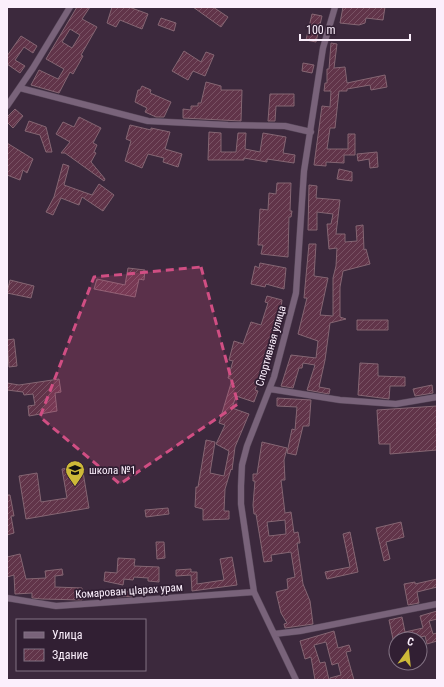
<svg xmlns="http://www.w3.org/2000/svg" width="444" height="687" viewBox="0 0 444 687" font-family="'Roboto Condensed',sans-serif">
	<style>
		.building { fill: url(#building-hatch); stroke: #856673; fill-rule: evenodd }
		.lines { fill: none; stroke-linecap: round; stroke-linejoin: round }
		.street-casing { stroke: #564658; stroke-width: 7 }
		.street { stroke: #79637a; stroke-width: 6 }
		.marked { fill: #d04e83; fill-opacity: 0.2; stroke: #d04e83; stroke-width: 3; stroke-dasharray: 8 5; stroke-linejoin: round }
		.labels { text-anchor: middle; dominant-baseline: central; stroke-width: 3.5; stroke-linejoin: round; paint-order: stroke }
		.street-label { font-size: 11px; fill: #fbeffc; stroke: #311f33 }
		.poi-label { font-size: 11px; fill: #fbeffc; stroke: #311f33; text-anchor: start }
	</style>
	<defs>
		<pattern id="building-hatch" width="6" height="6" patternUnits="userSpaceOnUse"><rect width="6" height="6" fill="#613449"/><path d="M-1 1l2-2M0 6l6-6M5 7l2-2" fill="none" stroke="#795264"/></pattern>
	</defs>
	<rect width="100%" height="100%" fill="#3c293d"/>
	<path class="building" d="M77,7H90L82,19L97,27L81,55L83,56L73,74L70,72L59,93L31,85L39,70L58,79L64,69L46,59ZM70,29L80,35L72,48L62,42Z
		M112,7H129L148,14L142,29L120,20L116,27L107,23Z
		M193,7H213L228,17L221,27Z
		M343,7H385L383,20L366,18L365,23L359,25L340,23Z
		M312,14L322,16L316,42L306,40Z
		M161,18L176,23L174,31L158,25Z
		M21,36L37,46L33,53L24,47L15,60L25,66L20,73L7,64V56Z
		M331,43L337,44L334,68L345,67L347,83L385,75L387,87L371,90L370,85L347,89V91H339L335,128H330L327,149H348V134H355V155H344V163L326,162V166L314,165L322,106L330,107L331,91H324L325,83H327V69H329Z
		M184,51L201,62L206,52L214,55L205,76L193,71L188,80L172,71Z
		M303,63L314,65L312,73L302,71Z
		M206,82L221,86V90H242L241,121L183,118V109L191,110V106H198V103H201Z
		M142,86L151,90L150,93L171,102L164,117H156L145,112L147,108L135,102L138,90H140Z
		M270,94H294V106H276L275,121H268Z
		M15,109L23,116L13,128L7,122V117Z
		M79,117L101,128L93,143L97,145L94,152L96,153L91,162L105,179L104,181L65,153H61L70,142L56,134L63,122L74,127Z
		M29,121L46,127L52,152H46L40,135L25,131Z
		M130,125L151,130V128L170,132L165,149L182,154L178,167L163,162L164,158L148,154L142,168L125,161L131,141L126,139Z
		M209,132L221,133V152H236L238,133H246L245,149L260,152L263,133L286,137L283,153L295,155L294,163L267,159V162L244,158V160H208Z
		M7,143L33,159L27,173L23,170L20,180L7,175Z
		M377,152L378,167L370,168L369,159L358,161L357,154Z
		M63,164L69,166L64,185L92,195L99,184L114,195L103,211L82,197L79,205L61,198L53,215L46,212L54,197Z
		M339,169L352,172V181L337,179Z
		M277,183H291L290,211H292L291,217H289L288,257L261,254L263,245H258L260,209L268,210L269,193L276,194Z
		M309,185L317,186L316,198L340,200L336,234H345V242L357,241L356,226L363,225L364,250L366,249L370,264L343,271L340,287V317L346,319L330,323L325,360L319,387L330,389L329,394L307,390L315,365L303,363L302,368H299L293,388L281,386L291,355L316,358L318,341L298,334L307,298H304L309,244H316L314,276L328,278L320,315L333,316V278L336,266L337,248L329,249L327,224H331L333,214L317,212V230H308Z
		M260,263L286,268L284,289L266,284L265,287L251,284L255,266L259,268Z
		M128,268L145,270L144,280L139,279L135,297L94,289L97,279L125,285Z
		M10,280L34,286L31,298L7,293Z
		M267,296L282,300L281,308L264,369H262L255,390L258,391L254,402L236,396L232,408L249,414L235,447L232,470L231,469L225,489L224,511H229V519L203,520V509L195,507L196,487H198L206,440L215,442L210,473L224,476L229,451L216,444L225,425L219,423L232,380L228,378L233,361L229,360L234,341L243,344L251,322L261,325L268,303L265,302Z
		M357,320H388V330H357Z
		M14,339L17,366L9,367L7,340Z
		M360,363L378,364V376L405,377V386H390L389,399L358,395Z
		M59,379L61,392L55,393L57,411L29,416L28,406L35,405L33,394L24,395L23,392L7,390V383L19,385Z
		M432,385L433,393L415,396L413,389Z
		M277,398L311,400L309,426H303L296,455L287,453L292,429L295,430L297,407L277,406Z
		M437,406V450L390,454V444H379L377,410Z
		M262,442L287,448L284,460L285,480H281L285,513L291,512L294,533L298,532L300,543H297L303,584L310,601L313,624L285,628L284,624L287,623L281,613L276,592L288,589L287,579L295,577L291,552L271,555L272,561L264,562L256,514H254L253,505L255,481H253V474H257ZM285,520L286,534L269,536L267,522Z
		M82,466L89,508L26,519L19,476L37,473L41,502L67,498L62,469Z
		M7,495H10L14,516H11L14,533L7,535Z
		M168,508L169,514L146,517L145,510Z
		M401,522L404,537L386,542L390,559L384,561L376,528Z
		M350,532L358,572L327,579L325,572L350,567L343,534Z
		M156,542H164L165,558L157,559Z
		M20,554L26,579L46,578L45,571L62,569L63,575L55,576V587L82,588V600L42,599L32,598V593L15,594L14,575L7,577V557Z
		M232,557L237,585L192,591L191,575L176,576V570L191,569V572H197V584L224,580L220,559Z
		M118,558L135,559L134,566L159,567V582L148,581V578L134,577L133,580L124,579L123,585L104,581L105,572L117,573Z
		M437,579V587L417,592L419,603L408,605L404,584L415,582V584Z
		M134,591V596L117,597V592Z
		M437,611V619L429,621L433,634L437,633V641L427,644L425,636L412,639H393L389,620L402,617L405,632L423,628L420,616Z
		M334,631L338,648L349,645L351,651L346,652L354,680H330V678L341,675L338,663L332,665L326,642L314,645L320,663L325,662L329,680H315L311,657L305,659L300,641Z"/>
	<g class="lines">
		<g class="street-casing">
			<path id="street" d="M20,88L148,121L228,125L285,126L311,132
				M7,106L33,68L70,7
				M270,389L340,400L396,404L437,397
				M7,598L56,606L254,592
				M274,634L300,631L437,604
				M296,680L254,592L241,504V486L242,465L247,446L274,377L296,293L304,171L323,48L335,7"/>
		</g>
		<use href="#street" class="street"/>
	</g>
	<path class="marked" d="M201,267L238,404L120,484L40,417L94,277Z"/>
	<defs>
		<g id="school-pin" transform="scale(1)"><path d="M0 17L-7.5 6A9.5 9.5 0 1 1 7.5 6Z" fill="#cdb938" stroke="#311f33"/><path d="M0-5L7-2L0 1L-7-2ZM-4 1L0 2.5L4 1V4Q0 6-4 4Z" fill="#111"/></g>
	</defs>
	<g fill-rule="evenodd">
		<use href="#school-pin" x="75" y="470"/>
	</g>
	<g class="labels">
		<g class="street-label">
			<text transform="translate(271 346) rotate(-74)">Спортивная улица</text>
			<text transform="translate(129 591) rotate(-4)">Комарован цIарах урам</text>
		</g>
		<g class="poi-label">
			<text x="89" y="470">школа №1</text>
		</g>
	</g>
	<rect width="444" height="687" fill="none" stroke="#fbeffc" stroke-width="16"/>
	<rect x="16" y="619" width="130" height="52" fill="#311f33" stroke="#827283"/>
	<rect x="24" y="632" width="20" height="6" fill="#79637a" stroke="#827283"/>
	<text x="52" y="639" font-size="12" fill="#fbeffc">Улица</text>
	<rect x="24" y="649" width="20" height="12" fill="url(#building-hatch)" stroke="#827283"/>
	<text x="52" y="659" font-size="12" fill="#fbeffc">Здание</text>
	<g transform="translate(408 651) rotate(15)"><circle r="19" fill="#311f33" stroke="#827283"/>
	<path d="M0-3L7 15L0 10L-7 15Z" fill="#cdb938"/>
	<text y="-6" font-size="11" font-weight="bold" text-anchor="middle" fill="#fbeffc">С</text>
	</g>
	<path d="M300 34v6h110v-6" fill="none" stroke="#fbeffc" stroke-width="2"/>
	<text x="306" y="34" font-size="12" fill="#fbeffc" stroke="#311f33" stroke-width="3" paint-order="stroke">100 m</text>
</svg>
